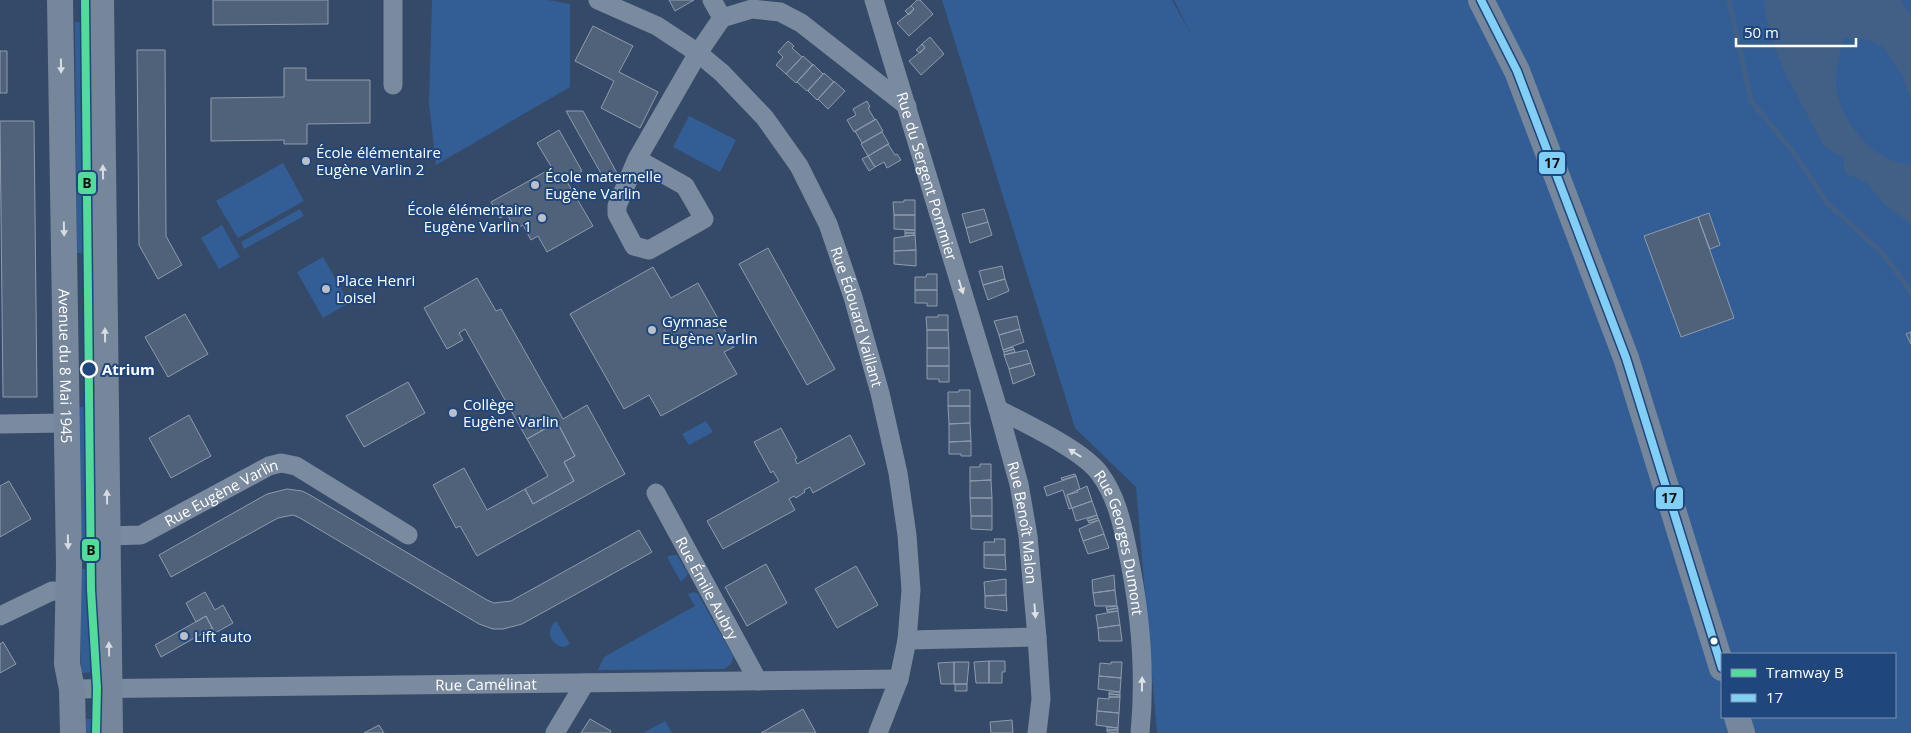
<svg xmlns="http://www.w3.org/2000/svg" width="1911" height="733" viewBox="0 0 1911 733" font-family="'Open Sans',sans-serif">
	<style>
		.green { fill: #335e95; fill-rule: evenodd }
		.water { fill: #425f86 }
		.lines { fill: none; stroke-linecap: round; stroke-linejoin: round }
		.stream { stroke: #425f86; stroke-width: 5 }
		.building { fill: #50627a; stroke: #8e9bad }
		.street { stroke: #7a8a9f; stroke-width: 19 }
		.secondary { stroke: #76869b; stroke-width: 26 }
		.bus-1-casing { stroke: #20477d; stroke-width: 11 }
		.bus-1 { stroke: #82cff5; stroke-width: 8 }
		.tram-1-casing { stroke: #20477d; stroke-width: 11 }
		.tram-1 { stroke: #53db99; stroke-width: 8 }
		.oneway { fill: #d6dbe1 }
		.oneway2 { fill: #dee2e7 }
		.poi-dot { fill: #b8c0ca; stroke: #20477d; stroke-width: 2 }
		.stop-dot { fill: #20477d; stroke: #fff; stroke-width: 2.5 }
		.bus-dot { fill: #fff; stroke: #20477d; stroke-width: 2 }
		.labels { text-anchor: middle; dominant-baseline: central; stroke-width: 4; stroke-linejoin: round; paint-order: stroke }
		.poi-label { font-size: 15px; fill: #fff; stroke: #20477d; text-anchor: start }
		.street-label { font-size: 15px; fill: #fff; stroke: #20477d }
		.stop-label { font-size: 15px; font-weight: bold; fill: #fff; stroke: #20477d; text-anchor: start }
		.line-badge { stroke: #20477d; stroke-width: 2 }
		.pale-badge-label { font-size: 14px; text-anchor: middle; font-weight: bold; fill: #111 }
	</style>
	<rect width="100%" height="100%" fill="#354a68"/>
	<path class="green" d="M432,0H548L570,4V87L436,165L429,103Z
		M942,0H1172L1192,36L1174,0H1911V733H1157L1136,487L1075,428ZM1722,654H1895V717H1722Z
		M75,22H89L91,252L77,253Z
		M689,116L736,140L720,172L673,147Z
		M283,163L304,201L238,238L216,201Z
		M300,209L304,216L244,249L241,242Z
		M222,225L240,257L219,269L201,238Z
		M323,257L349,303L323,318L297,272Z
		M79,407H93L94,558L80,559Z
		M706,421L713,432L689,445L682,434Z
		M672,555H677L688,574L681,582L667,557Z
		M80,569H102L96,672L81,673Z
		M694,592L698,594L733,656C733,662 730,666 724,669L598,670L604,657L695,606L688,594Z
		M556,621L570,644L564,647C550,645 545,630 556,621Z
		M86,719H105V733H86Z
		M665,721L672,733H643Z"/>
	<path class="water" d="M1764,0H1901L1911,18V100L1902,75L1882,46L1865,39L1845,38C1838,44 1841,51 1839,59C1827,94 1850,133 1878,153C1887,160 1901,163 1911,165V225L1884,204L1867,183L1845,173L1843,158L1824,146L1783,69L1772,39L1765,13Z"/>
	<g class="lines">
		<path class="stream" d="M1729,0L1751,101L1794,153L1827,203L1883,254L1911,292"/>
	</g>
	<path class="building" d="M213,0H328V24L213,25Z
		M669,0H694L675,11Z
		M917,0H920L933,14L909,36L897,23L914,9L911,6Z
		M911,6L914,9L909,15L905,11Z
		M593,26L633,46L619,72L658,92L640,128L601,108L614,81L575,61Z
		M930,37L944,54L921,75L909,61L925,48L922,44Z
		M788,41L794,46L792,48L802,57L786,74L776,65L783,57L778,52Z
		M922,44L925,48L920,53L916,50Z
		M137,50H165L166,236L182,265L158,279L139,245Z
		M0,51H7V93H0Z
		M803,56L813,65L796,83L786,74Z
		M813,64L823,74L807,91L797,82Z
		M284,68H306V80H370V123L307,124V144H284V140L211,141V98L284,97Z
		M824,73L834,82L817,100L808,91Z
		M834,81L845,91L828,109L818,99Z
		M867,101L870,107L868,108L875,120L854,132L847,120L856,115L853,109Z
		M566,111H583L617,173L616,177H603Z
		M876,119L883,131L862,143L855,131Z
		M0,121H34L37,397H3Z
		M559,130L582,171L566,180L593,226L547,252L538,236L531,240L523,225L515,229L507,214L500,218L491,202L552,168L537,143Z
		M882,132L889,144L868,156L861,144Z
		M888,144L895,155L897,154L901,160L887,168L884,162L875,167L868,156Z
		M868,156L875,167L869,171L862,159Z
		M904,200H915V215H894L893,202H904Z
		M984,209L988,222L966,228L962,214Z
		M1709,213L1720,245L1710,249L1698,217Z
		M894,215H915V230L894,229Z
		M1698,217L1734,318L1681,337L1644,236Z
		M988,222L992,235L970,243L966,228Z
		M905,230H915V233H905Z
		M905,233H915V235L905,236Z
		M915,235L916,250L894,251V238Z
		M768,248L835,369L807,385L739,264Z
		M916,250V266L894,264V251Z
		M1002,266L1005,279L983,285L979,271Z
		M653,267L671,298L698,283L734,347L724,352L737,374L661,416L649,395L624,409L570,314Z
		M927,274H937V290H915V277H926Z
		M477,278L496,311L501,309L563,419L587,405L625,474L477,556L460,526L456,528L433,485L464,468L487,510L525,489L533,504L574,481L564,462L575,456L557,422L527,439L465,329L459,333L463,340L447,349L424,308Z
		M1005,279L1009,291L988,300L983,285Z
		M915,290H937V306H927V303H915Z
		M185,314L208,354L168,377L145,337Z
		M938,315H948V330H927L926,317H938Z
		M1017,316L1020,329L999,335L994,321Z
		M1020,329L1024,342L1003,350L999,335Z
		M927,330H948L949,348H927Z
		M1911,332V344L1906,334Z
		M1013,347L1014,349L1004,352L1003,350Z
		M927,348H949V366H927Z
		M1014,349L1015,352L1004,355V352Z
		M1027,350L1031,363L1009,369L1004,355Z
		M1031,363L1035,375L1013,384L1009,369Z
		M927,366H949V382H939V379H927Z
		M408,382L425,413L364,447L346,416Z
		M959,390H970V406H948V392H959Z
		M948,406H970V423L949,424Z
		M189,415L211,456L171,478L149,438Z
		M557,422L575,456L564,462L574,481L533,504L525,489L548,476L527,439Z
		M970,423L971,441L949,442V424Z
		M781,428L797,458L795,459L797,464L850,435L865,464L813,493L810,487L804,490L805,492L796,498L794,496L789,499L795,510L723,549L707,521L779,481L773,471L771,473L754,442Z
		M971,441V456H961V454H949V442Z
		M980,464H991V480L970,481V467H980Z
		M1075,474L1076,476L1062,480L1061,478Z
		M1076,476L1080,489L1077,490L1078,492L1067,495L1072,508L1069,509L1063,490L1047,496L1044,487Z
		M991,480L992,498H970V481Z
		M9,481L31,519L0,537V486Z
		M1087,486L1092,501L1072,508L1067,495Z
		M287,489L302,491L310,495L487,600L494,603L511,601L639,530L652,552L522,624L503,629H493L479,624L300,518L293,515L278,518L171,577L159,555L267,494Z
		M970,498H992V516H971Z
		M1092,501L1097,515L1076,521L1072,508Z
		M1097,515L1098,518L1088,521L1087,519Z
		M971,516H992V530L971,529Z
		M1098,518L1099,520L1089,523L1088,521Z
		M1099,520L1104,534L1083,541L1079,529Z
		M1104,534L1109,548L1088,554L1083,541Z
		M994,539H1005V555H984V542H995Z
		M984,555H1005L1006,570L984,568Z
		M766,564L787,603L747,626L725,587Z
		M856,566L878,605L837,628L815,589Z
		M1114,575L1115,590L1093,593L1092,580Z
		M1006,579V595L985,596L984,582Z
		M1115,590L1117,606H1095L1093,593Z
		M205,592L215,610L223,605L233,623L215,633L206,616L196,622L186,603Z
		M1006,595L1007,611L985,608V596Z
		M1117,606L1118,608L1107,610L1106,607Z
		M1118,608V611L1107,612V610Z
		M1118,611L1120,625L1098,628L1096,615Z
		M206,616L212,628L161,657L155,645Z
		M1120,625L1122,641H1099L1098,628Z
		M3,642L16,664L0,673V644Z
		M989,661V683H976L974,662Z
		M989,661H1005V672H1002V683H989Z
		M954,662H969L967,684H954Z
		M954,662V684H941L938,663Z
		M1111,662H1122L1121,678L1099,676L1100,663L1111,664Z
		M1099,676L1121,678L1120,692L1098,689Z
		M955,684H967V691H955Z
		M1109,692H1120V695L1109,694Z
		M1109,694L1120,695V697H1109Z
		M1109,697H1120L1119,713L1097,711L1098,698L1109,699Z
		M803,709L816,733H761Z
		M1097,711L1119,713L1118,728L1096,725Z
		M590,719L611,731L610,733H581Z
		M1012,720L1013,733H991L990,722Z
		M379,725L384,733H364Z
		M1107,727L1118,728V730H1107Z
		M1107,730H1118V733L1107,732Z"/>
	<g class="lines">
		<g class="street">
			<path id="s1" d="M598,0L657,26L698,53L722,73L765,118L799,166L828,224L853,297L880,393L898,473L907,535L911,590L907,640L899,679L878,733"/>
			<path d="M712,0L722,18"/>
			<path id="s2" d="M874,0L998,409L1019,484L1028,536L1037,637L1041,699L1037,733"/>
			<path d="M393,85V0"/>
			<path d="M637,159L685,186L704,219L649,250L634,246L617,214V206L637,159L698,53L722,18L752,9L780,12L801,23L907,106"/>
			<path id="s3" d="M998,409C1026,424 1083,450 1100,474C1116,496 1122,522 1127,548C1140,608 1146,671 1140,733"/>
			<path d="M0,424L66,423"/>
			<path id="s4" d="M656,493L758,681"/>
			<path id="s5" d="M107,536L141,535L269,466L281,463L296,466L408,535"/>
			<path d="M0,616L52,591L68,592"/>
			<path d="M907,640L1037,637"/>
			<path id="s6" d="M72,689L899,679"/>
			<path d="M555,733L585,683"/>
		</g>
		<g class="secondary">
			<path id="s7" d="M60,0L69,564L67,664L72,689L73,733"/>
			<path d="M101,0L110,733"/>
			<path d="M1481,0L1517,71L1626,358L1722,668"/>
			<path d="M1737,717L1742,733"/>
		</g>
		<g class="bus-1-casing">
			<path id="bus-1" d="M1481,0L1517,71L1626,358L1722,668"/>
		</g>
		<use href="#bus-1" class="bus-1"/>
		<g class="tram-1-casing">
			<path id="tram-1" d="M85,0L91,590L97,688L96,733"/>
		</g>
		<use href="#tram-1" class="tram-1"/>
	</g>
	<defs><path id="oneway-solid" d="M-6-.8H1V-3.2L6.5 0L1 3.2V.8H-6Z" transform="scale(1.25)"/></defs>
	<g class="oneway">
		<use href="#oneway-solid" transform="translate(61 66) rotate(89)"/>
		<use href="#oneway-solid" transform="translate(103 172) rotate(-91)"/>
		<use href="#oneway-solid" transform="translate(64 229) rotate(89)"/>
		<use href="#oneway-solid" transform="translate(105 335) rotate(-91)"/>
		<use href="#oneway-solid" transform="translate(107 497) rotate(-91)"/>
		<use href="#oneway-solid" transform="translate(68 542) rotate(89)"/>
		<use href="#oneway-solid" transform="translate(109 649) rotate(-91)"/>
	</g>
	<g class="oneway2">
		<use href="#oneway-solid" transform="translate(961 287) rotate(73)"/>
		<use href="#oneway-solid" transform="translate(1075 453) rotate(-148)"/>
		<use href="#oneway-solid" transform="translate(1035 611) rotate(85)"/>
		<use href="#oneway-solid" transform="translate(1142 684) rotate(-89)"/>
	</g>
	<g class="poi-dot">
		<circle cx="306" cy="161" r="5"/>
		<circle cx="535" cy="185" r="5"/>
		<circle cx="542" cy="218" r="5"/>
		<circle cx="326" cy="289" r="5"/>
		<circle cx="652" cy="330" r="5"/>
		<circle cx="453" cy="413" r="5"/>
		<circle cx="184" cy="636" r="5"/>
	</g>
	<circle class="stop-dot" cx="89" cy="369" r="8"/>
	<circle class="bus-dot" cx="1714" cy="641" r="4.5"/>
	<g class="labels">
		<g class="poi-label">
			<text x="316" y="152">École élémentaire<tspan x="316" dy="17">Eugène Varlin 2</tspan></text>
			<text x="545" y="176">École maternelle<tspan x="545" dy="17">Eugène Varlin</tspan></text>
			<text x="532" y="209" text-anchor="end">École élémentaire<tspan x="532" dy="17">Eugène Varlin 1</tspan></text>
			<text x="336" y="280">Place Henri<tspan x="336" dy="17">Loisel</tspan></text>
			<text x="662" y="321">Gymnase<tspan x="662" dy="17">Eugène Varlin</tspan></text>
			<text x="463" y="404">Collège<tspan x="463" dy="17">Eugène Varlin</tspan></text>
			<text x="194" y="636">Lift auto</text>
		</g>
		<g class="street-label">
			<text stroke="none"><textPath href="#s2" startOffset="184">Rue du Sergent Pommier</textPath></text>
			<text stroke="none"><textPath href="#s1" startOffset="428">Rue Édouard Vaillant</textPath></text>
			<text stroke="none"><textPath href="#s7" startOffset="366">Avenue du 8 Mai 1945</textPath></text>
			<text stroke="none"><textPath href="#s5" startOffset="125">Rue Eugène Varlin</textPath></text>
			<text stroke="none"><textPath href="#s2" startOffset="544">Rue Benoît Malon</textPath></text>
			<text stroke="none"><textPath href="#s3" startOffset="194">Rue Georges Dumont</textPath></text>
			<text stroke="none"><textPath href="#s4" startOffset="108">Rue Émile Aubry</textPath></text>
			<text stroke="none"><textPath href="#s6" startOffset="414">Rue Camélinat</textPath></text>
		</g>
		<g class="stop-label">
			<text x="102" y="369">Atrium</text>
		</g>
	</g>
	<g class="line-badge">
		<rect x="1538" y="151" width="28" height="24" rx="5" fill="#82cff5"/>
		<rect x="77" y="171" width="20" height="24" rx="5" fill="#53db99"/>
		<rect x="1655" y="486" width="29" height="24" rx="5" fill="#82cff5"/>
		<rect x="81" y="538" width="19" height="24" rx="5" fill="#53db99"/>
	</g>
	<g class="pale-badge-label">
		<text x="1552" y="168">17</text>
		<text x="87" y="188">B</text>
		<text x="1669" y="503">17</text>
		<text x="91" y="555">B</text>
	</g>
	<rect x="1721" y="653" width="175" height="65" fill="#20477d" stroke="#7991b1"/>
	<rect x="1731" y="669" width="25" height="8" fill="#53db99" stroke="#7991b1"/>
	<text x="1766" y="678" font-size="15" fill="#ffffff">Tramway B</text>
	<rect x="1731" y="694" width="25" height="8" fill="#82cff5" stroke="#7991b1"/>
	<text x="1766" y="703" font-size="15" fill="#ffffff">17</text>
	<path d="M1736 38v8h120v-8" fill="none" stroke="#ffffff" stroke-width="2.5"/>
	<text x="1744" y="38" font-size="15" fill="#ffffff" stroke="#20477d" stroke-width="4" paint-order="stroke">50 m</text>
</svg>
